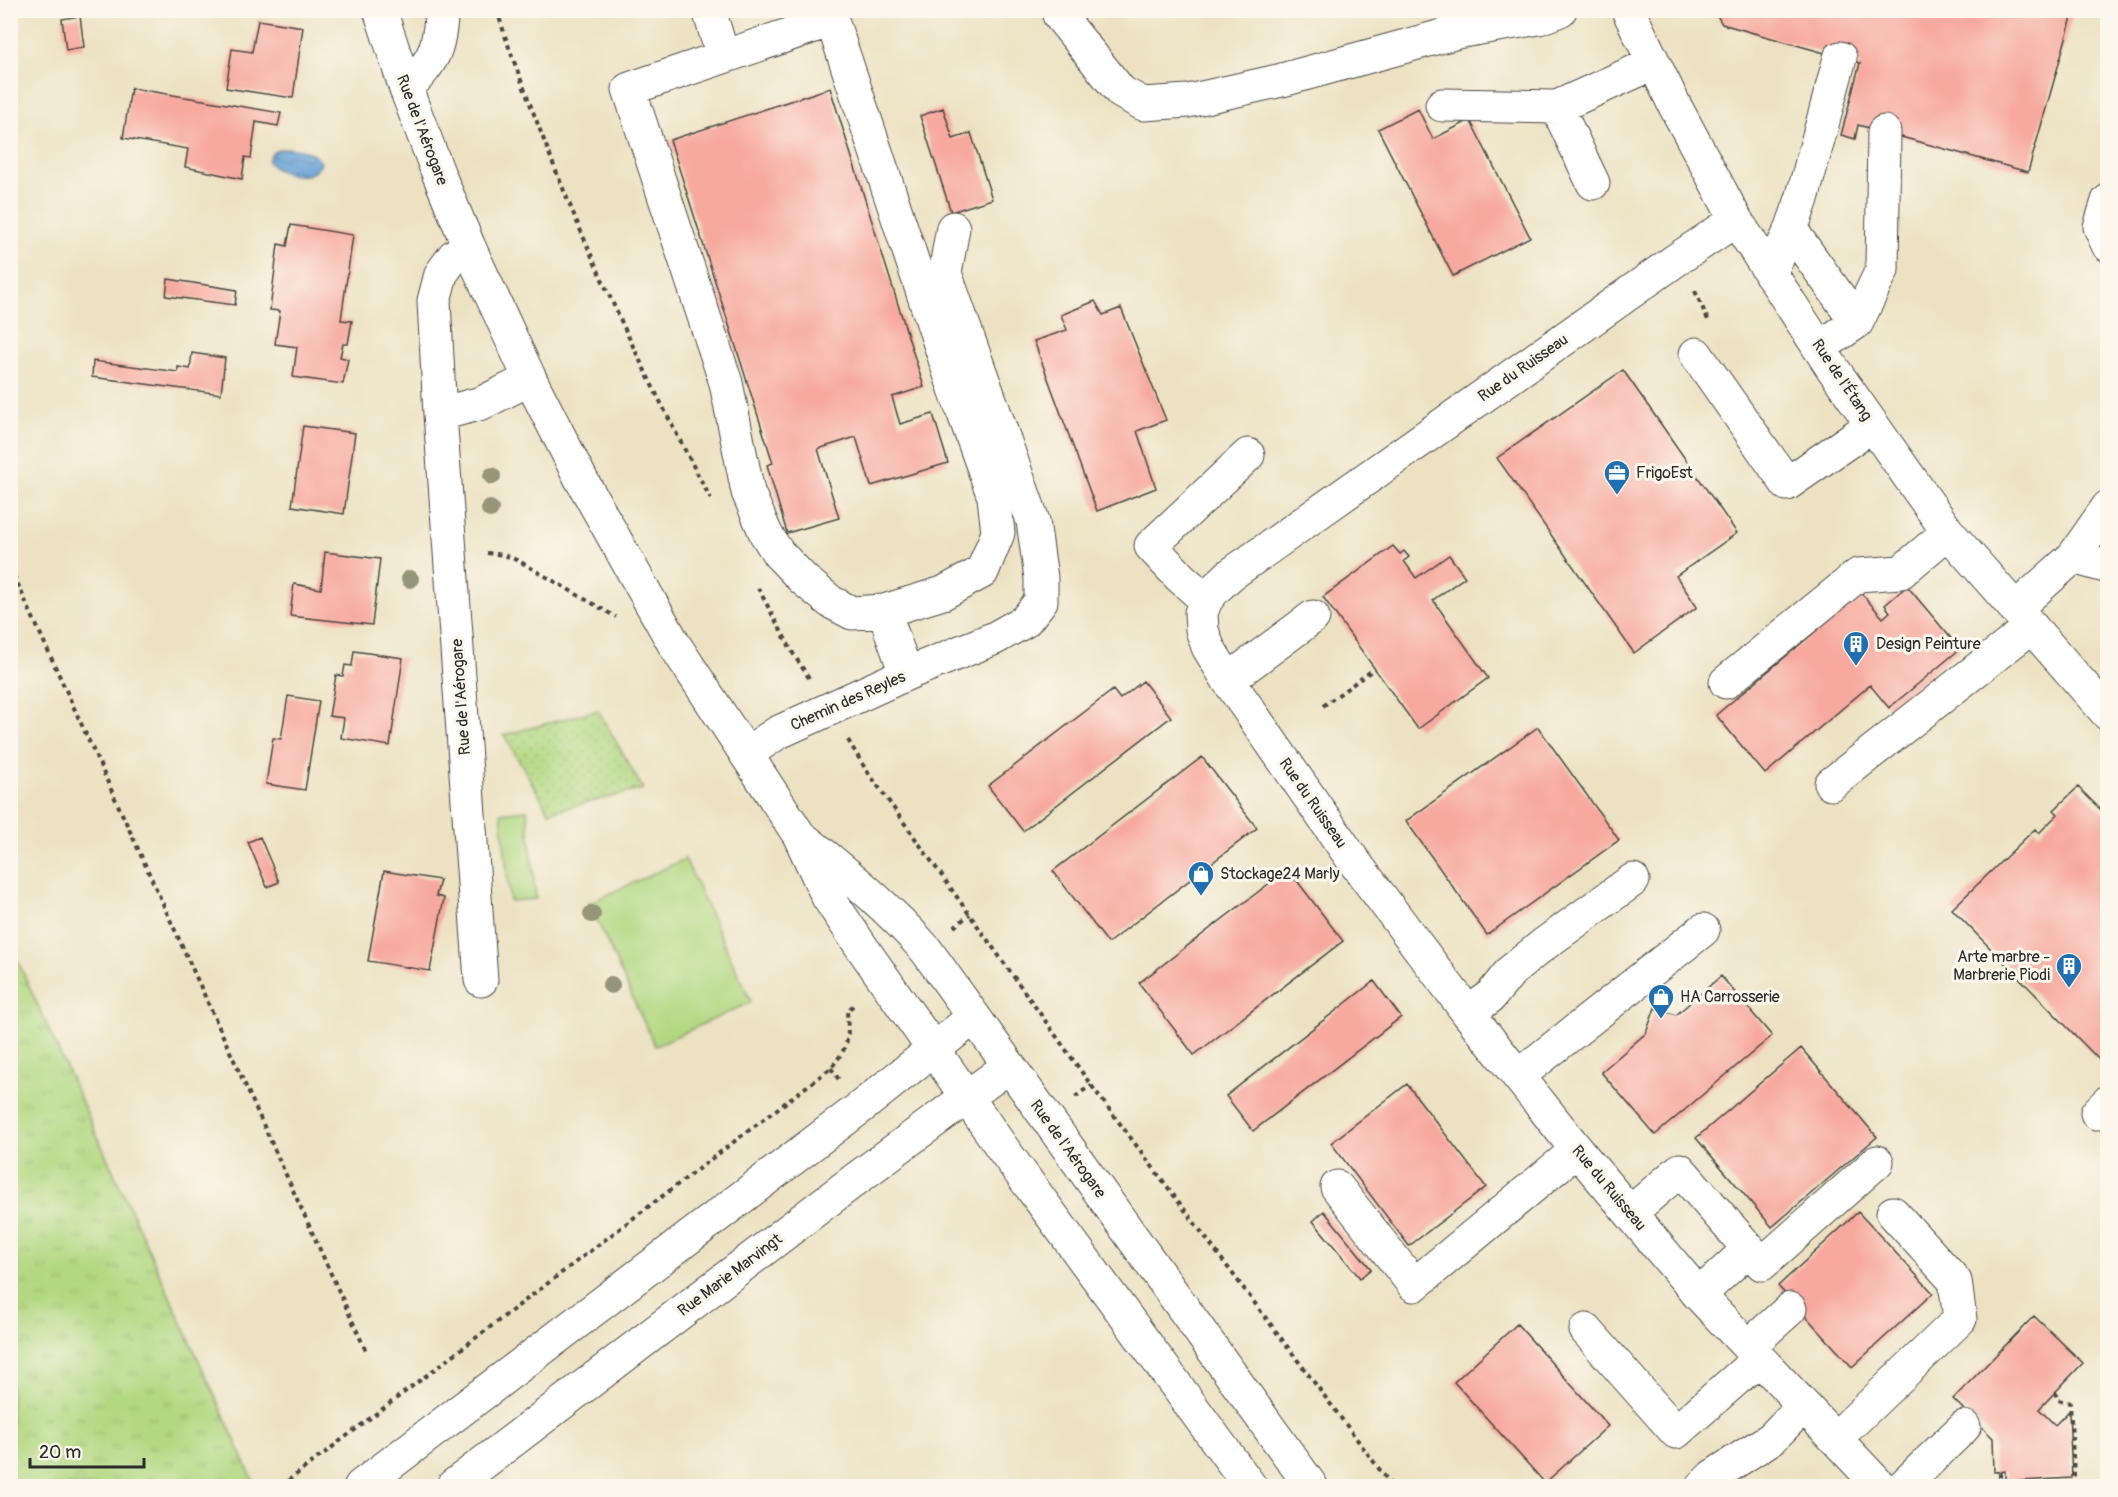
<svg xmlns="http://www.w3.org/2000/svg" width="2118" height="1497" viewBox="0 0 2118 1497" font-family="Pangolin,sans-serif">
	<style>
		.grass { fill: url(#grass-tufts); stroke: #6e8256; stroke-width: 1.5 }
		.park { fill: url(#park-dots); stroke: #6e8256; stroke-width: 1.5 }
		.garden { fill: #b2d881; stroke: #6e8256; stroke-width: 1.5 }
		.water { fill: url(#water-waves); stroke: #486680; stroke-width: 1.5 }
		.building { fill: #f7a99e }
		.lines { fill: none; stroke-linecap: round; stroke-linejoin: round }
		.minor-casing { stroke: #484642; stroke-width: 35 }
		.major-casing { stroke: #484642; stroke-width: 35 }
		.path { stroke: #484642; stroke-width: 4; stroke-dasharray: 4.5 4.5; stroke-linecap: butt }
		.minor { stroke: #fff; stroke-width: 33 }
		.major { stroke: #fff; stroke-width: 33 }
		.tree { fill: #95957a }
		.labels { text-anchor: middle; dominant-baseline: central; stroke-width: 6; stroke-linejoin: round; paint-order: stroke }
		.street-label { font-size: 16px; fill: #2b2b2b; stroke: #fbf7ec }
		.poi-label { font-size: 16px; fill: #2b2b2b; stroke: #fbf7ec; text-anchor: start }
	</style>
	<defs>
		<pattern id="grass-tufts" width="24" height="20" patternUnits="userSpaceOnUse" patternTransform="scale(1.5)"><rect width="24" height="20" fill="#b2d881"/><path d="M3 7l-1-3M5 7V3M7 7l1-3M15 17l-1-3M17 17v-4M19 17l1-3" fill="none" stroke="#99ba70"/></pattern>
		<pattern id="park-dots" width="8" height="8" patternUnits="userSpaceOnUse" patternTransform="scale(1.5)"><rect width="8" height="8" fill="#b2d881"/><path d="M2 2h.1M6 6h.1" fill="none" stroke="#99ba70" stroke-width="1.8" stroke-linecap="round"/></pattern>
		<pattern id="water-waves" width="16" height="10" patternUnits="userSpaceOnUse" patternTransform="scale(1.5)"><rect width="16" height="10" fill="#66a0d6"/><path d="M0 5q4-4 8 0t8 0" fill="none" stroke="#5483ae"/></pattern>
	</defs>
	<rect width="100%" height="100%" fill="#fbf7ec"/>
	<filter id="ink" filterUnits="userSpaceOnUse"><feTurbulence type="fractalNoise" baseFrequency=".0167" numOctaves="2"/><feDisplacementMap in="SourceGraphic" scale="12" xChannelSelector="R" yChannelSelector="G"/><feConvolveMatrix kernelMatrix="1 2 1 2 8 2 1 2 1" color-interpolation-filters="sRGB"/></filter>
	<filter id="wash" filterUnits="userSpaceOnUse"><feTurbulence type="fractalNoise" baseFrequency=".008" numOctaves="4" result="noise"/><feDisplacementMap in="SourceGraphic" scale="24" xChannelSelector="R" yChannelSelector="G"/><feGaussianBlur stdDeviation="1.35" result="paint"/><feColorMatrix in="noise" values="0 0 0 0 0 0 0 0 0 0 0 0 0 0 0 0 0 1.4 0 .05"/><feComposite in="paint" operator="in"/></filter>
	<g filter="url(#wash)">
		<rect width="100%" height="100%" fill="#ece2c2"/>
		<path class="grass" d="M11,946L253,1480L244,1486H11Z"/>
		<path class="park" d="M598,710L643,789L549,812L504,735Z"/>
		<path class="garden" d="M527,810L536,899L510,901L501,813Z
			M685,859L751,1002L655,1046L589,903Z"/>
		<path class="water" d="M287,148C301,150 313,150 321,163C314,183 277,176 268,161C271,151 276,150 287,148Z"/>
		<g id="blocks">
			<path class="building" d="M1714,10H2074L2028,172L1858,125L1855,139L1841,135L1860,63L1722,24Z
				M80,16L84,47L66,50L62,19Z
				M258,20L303,27L293,98L226,88L232,49L252,52Z
				M131,88L281,113L278,126L256,122L251,158L245,157L242,179L185,167L188,149L123,138Z
				M830,88L924,387L892,397L900,424L933,414L948,463L871,486L856,437L818,449L839,518L787,533L767,465L773,463L670,140Z
				M943,108L953,139L971,133L992,199L951,212L920,116Z
				M1418,109L1433,139L1470,120L1530,237L1453,276L1378,129Z
				M291,225L353,235L341,320L352,321L348,344H343L340,357L348,359L343,384L293,377L297,347L275,344L280,311L270,310L278,244L287,246Z
				M168,279L237,290L235,305L166,296Z
				M1095,301L1103,315L1121,308L1166,420L1137,431L1156,488L1097,511L1034,341L1067,330L1061,315Z
				M192,353L225,358L221,394L92,377L93,361L178,372V367L190,369Z
				M1623,370L1737,533L1676,576L1697,607L1634,653L1497,458Z
				M303,426L355,433L344,514L292,506Z
				M1393,546L1400,554L1404,551L1409,557L1404,561L1416,578L1449,555L1465,577L1433,600L1488,678L1418,729L1323,597Z
				M325,552L380,559L372,625L290,616L294,584L321,589Z
				M1907,586L1960,649L1889,708L1870,685L1765,774L1716,715L1861,593L1883,618L1890,612L1885,605Z
				M354,651L403,658L390,746L341,738L344,718L329,716L336,675L343,676L345,665L352,666Z
				M1143,681L1171,717L1023,831L988,786L1113,690L1120,699Z
				M288,696L319,701L305,790L266,784L273,738L281,739Z
				M1538,727L1619,840L1487,935L1406,821Z
				M1202,757L1257,828L1108,943L1053,871Z
				M2078,787L2108,817V1069L1952,909L2035,829L2039,833L2058,814L2054,810Z
				M260,837L279,882L267,887L248,842Z
				M1288,869L1343,941L1194,1055L1139,983Z
				M384,871L440,880L436,896L444,898L430,971L368,961Z
				M1721,976L1772,1036L1655,1135L1601,1072L1646,1033L1655,1008L1676,1015Z
				M1374,981L1401,1017L1253,1131L1226,1096Z
				M1801,1048L1877,1137L1772,1227L1696,1138Z
				M1407,1084L1486,1187L1409,1246L1331,1143Z
				M1324,1211L1371,1269L1360,1278L1313,1221Z
				M1858,1212L1933,1293L1852,1367L1778,1286Z
				M2034,1316L2083,1363L2039,1409L2055,1425L2069,1411L2072,1478L2005,1482V1471L1994,1472L1993,1438L1953,1399Z
				M1517,1324L1608,1426L1545,1483L1454,1382Z"/>
		</g>
	</g>
	<g filter="url(#ink)">
		<use href="#blocks" fill-opacity="0" stroke="#484642" stroke-width="1.5"/>
		<g class="lines">
			<g class="minor-casing">
				<path id="minor" d="M709,10L723,57
					M1628,10L1675,106L1736,220L1831,366L1948,532L2108,714
					M1059,15L1121,92L1143,104L1188,101L1282,80L1457,32L1539,18L1560,10
					M406,89C435,59 438,52 442,10
					M1442,105L1557,107
					M1593,183L1557,107L1654,63
					M2108,201L2100,227L2108,245
					M1736,220L1676,260L1230,575L1215,589L1206,600L1201,613L1202,630L1208,647L1228,680L1353,860L1468,1013L1577,1150L1699,1295L1880,1486
					M1791,230L1857,322
					M469,247L454,256L441,274L434,301L440,414L481,980
					M1770,273L1791,230L1802,199L1840,58
					M1819,348L1857,322L1882,270L1884,132
					M1696,354L1787,484L1872,425
					M440,414L482,403L530,379
					M2108,507L2073,557L2108,567
					M1206,600L1180,577L1151,546L1248,455
					M2015,609L2073,557
					M884,611L852,613L831,602L803,579L778,553L766,534L748,492L726,383L629,89L832,20L955,389L994,497L998,533L982,572L943,593L884,611L906,674
					M1228,680L1313,617
					M1726,682L1858,575L1901,572L1948,532
					M746,754L777,733L906,674L995,638L1025,621L1041,601V578L1033,521L945,273L953,228
					M1831,784L2030,628
					M1468,1013L1490,997L1511,971L1543,945L1633,880
					M1518,1076L1703,930
					M2097,1113L2108,1102
					M1337,1187L1414,1285L1577,1150
					M1630,1213L1680,1170L1762,1264L1877,1162
					M1699,1295L1749,1249
					M1586,1330L1676,1432L1759,1359
					M1748,1347L1790,1309
					M1835,1439L1960,1319L1955,1281L1893,1213
					M361,1486L861,1107L974,1017
					M453,1486L856,1179L1009,1066
					M1703,1486L1713,1476L1772,1438L1803,1406
					M1903,1486L1964,1427"/>
			</g>
			<g class="major-casing">
				<path id="major" d="M380,10L406,89L439,175L469,247L530,379L581,479L674,644L799,835L828,897L861,946L1003,1149L1250,1486
					M805,840C848,874 890,909 926,950L1311,1486"/>
			</g>
			<path class="path" d="M497,10C508,48 523,85 537,122C586,252 645,377 711,499
				M1695,291L1708,320
				M487,553L504,555L519,561L616,617
				M10,567L366,1351
				M758,588L794,655L809,678
				M1323,706L1374,669
				M848,740L865,768L1091,1085L1392,1486
				M954,927L970,914
				M831,1068L839,1080
				M1075,1097L1091,1085
				M2055,1392L2058,1400L2070,1403L2074,1475L2072,1486
				M281,1486L831,1068C849,1045 849,1041 847,1011L856,1003
				M2000,1486V1471"/>
			<use href="#minor" class="minor"/>
			<use href="#major" class="major"/>
		</g>
		<g class="tree">
			<circle cx="492" cy="476" r="9"/>
			<circle cx="490" cy="509" r="9"/>
			<circle cx="410" cy="579" r="9"/>
			<circle cx="592" cy="914" r="9"/>
			<circle cx="611" cy="985" r="9"/>
		</g>
	</g>
	<defs>
		<g id="office-pin" transform="scale(1.35)"><path d="M0 17L-7.5 6A9.5 9.5 0 1 1 7.5 6Z" fill="#1f6fb2" stroke="#fbf7ec"/><path d="M-6-3h4V-5.5h4V-3h4V5H-6ZM-1-4.5V-3h2v-1.5ZM-6 0V1H6V0Z" fill="#fff"/></g>
		<g id="building-pin" transform="scale(1.35)"><path d="M0 17L-7.5 6A9.5 9.5 0 1 1 7.5 6Z" fill="#1f6fb2" stroke="#fbf7ec"/><path d="M-4-6H4V6H1V3H-1V6H-4ZM-2.5-4.3h1.7v1.8h-1.7ZM.8-4.3h1.7v1.8H.8ZM-2.5-1h1.7V.8h-1.7ZM.8-1h1.7V.8H.8Z" fill="#fff"/></g>
		<g id="shop-pin" transform="scale(1.35)"><path d="M0 17L-7.5 6A9.5 9.5 0 1 1 7.5 6Z" fill="#1f6fb2" stroke="#fbf7ec"/><path d="M-5-2.5h2.3a2.7 3.5 0 0 1 5.4 0H5L5.5 6h-11ZM-1.5-2.5h3a1.5 2.3 0 0 0-3 0Z" fill="#fff"/></g>
	</defs>
	<g fill-rule="evenodd">
		<use href="#office-pin" x="1617" y="473"/>
		<use href="#building-pin" x="1856" y="644"/>
		<use href="#shop-pin" x="1201" y="874"/>
		<use href="#building-pin" x="2069" y="966"/>
		<use href="#shop-pin" x="1661" y="997"/>
	</g>
	<g class="labels">
		<g class="street-label">
			<text transform="translate(422 130) rotate(69)">Rue de l'Aérogare</text>
			<text transform="translate(1523 368) rotate(-35)">Rue du Ruisseau</text>
			<text transform="translate(1842 380) rotate(56)">Rue de l'Étang</text>
			<text transform="translate(461 697) rotate(-94)">Rue de l'Aérogare</text>
			<text transform="translate(848 701) rotate(-24)">Chemin des Reyles</text>
			<text transform="translate(1313 803) rotate(55)">Rue du Ruisseau</text>
			<text transform="translate(1068 1149) rotate(54)">Rue de l'Aérogare</text>
			<text transform="translate(1609 1188) rotate(50)">Rue du Ruisseau</text>
			<text transform="translate(730 1275) rotate(-37)">Rue Marie Marvingt</text>
		</g>
		<g class="poi-label">
			<text x="1636" y="473">FrigoEst</text>
			<text x="1876" y="644">Design Peinture</text>
			<text x="1220" y="874">Stockage24 Marly</text>
			<text x="2050" y="957" text-anchor="end">Arte marbre -<tspan x="2050" dy="18">Marbrerie Piodi</tspan></text>
			<text x="1680" y="997">HA Carrosserie</text>
		</g>
	</g>
	<rect width="2118" height="1497" fill="none" stroke="#fbf7ec" stroke-width="36"/>
	<path d="M30 1458v9h114v-9" fill="none" stroke="#2b2b2b" stroke-width="3"/>
	<text x="39" y="1458" font-size="18" fill="#2b2b2b" stroke="#fbf7ec" stroke-width="4.5" paint-order="stroke">20 m</text>
</svg>
